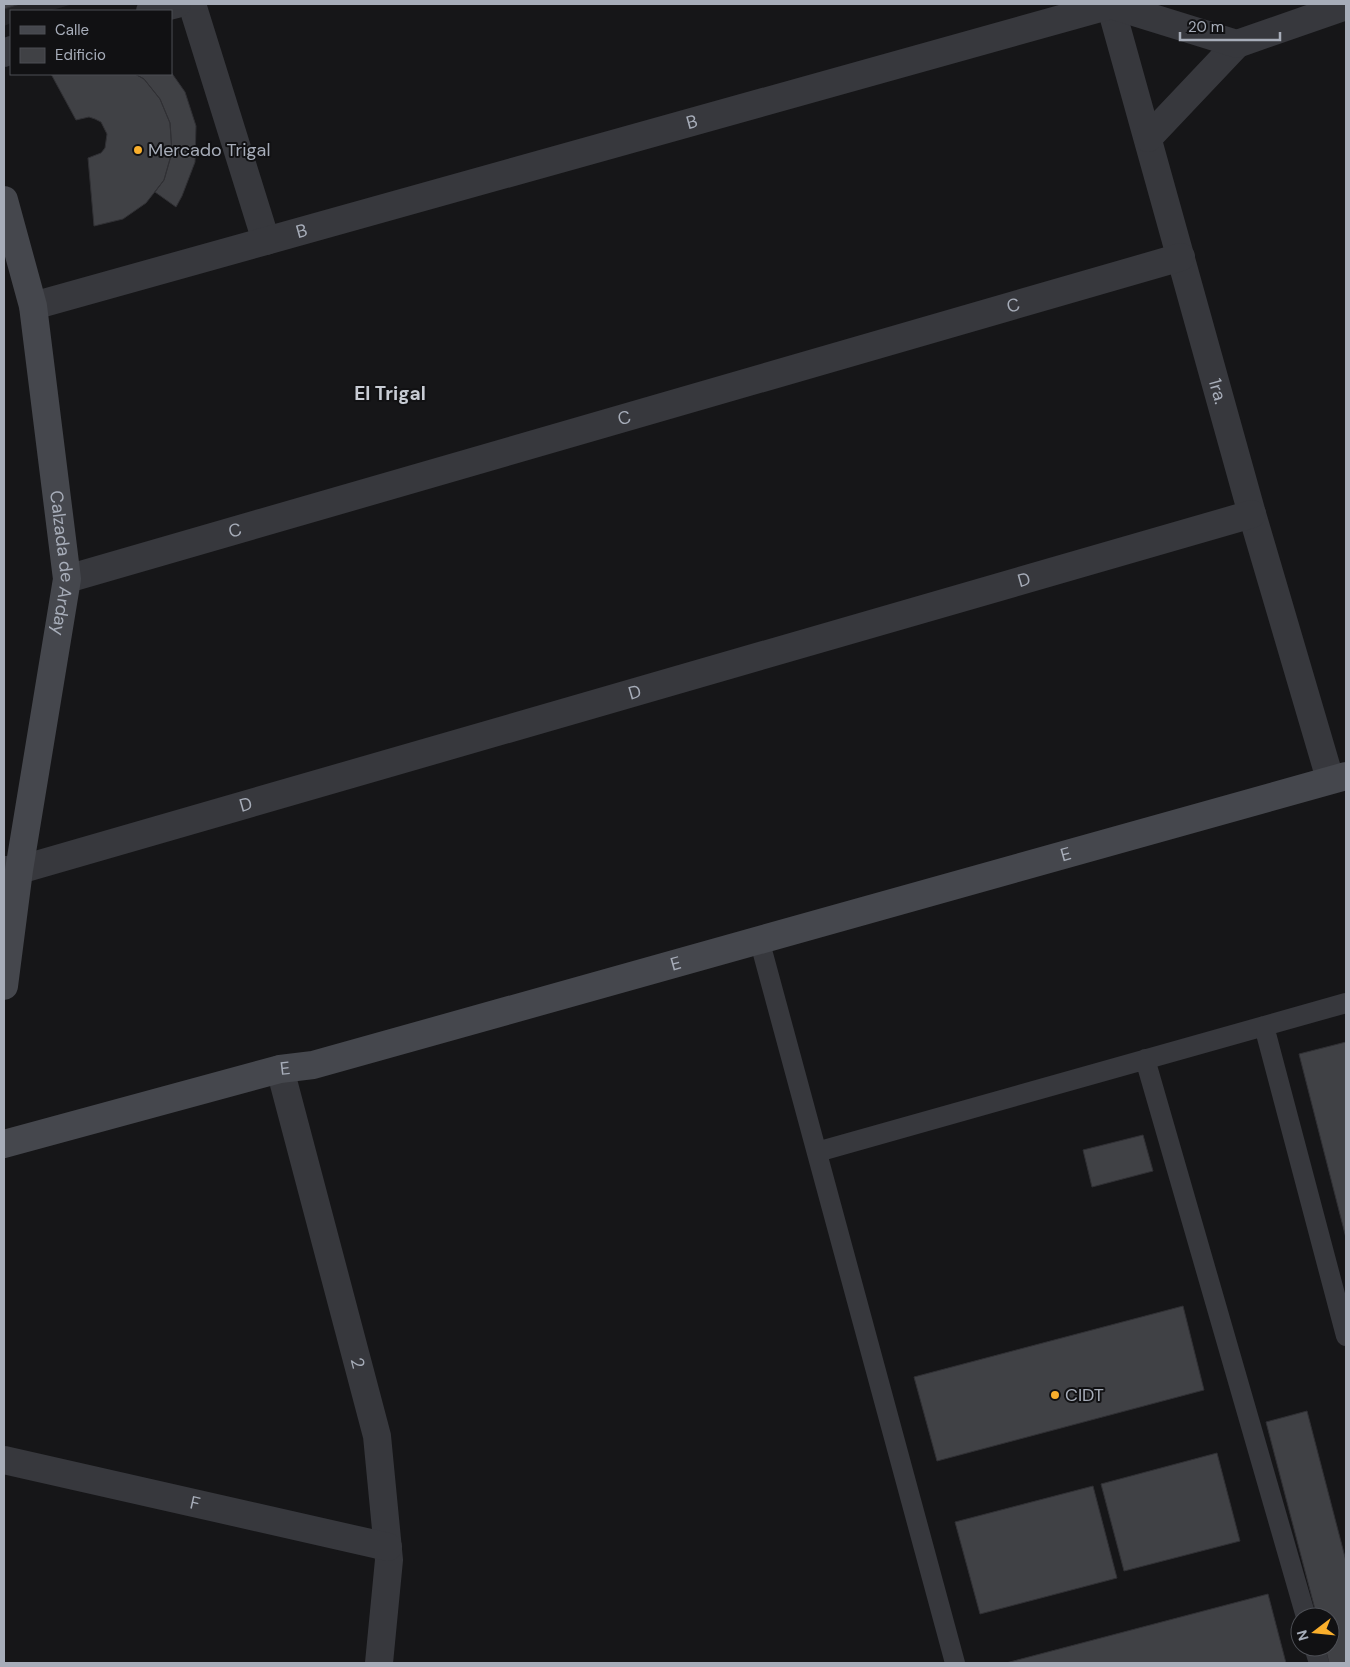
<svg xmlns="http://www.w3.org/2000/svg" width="1350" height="1667" viewBox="0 0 1350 1667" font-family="'DM Sans',sans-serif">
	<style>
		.built { fill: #222225 }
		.building { fill: #404145; stroke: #303034 }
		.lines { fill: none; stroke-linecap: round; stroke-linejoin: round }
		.lane { stroke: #37383d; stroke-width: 20 }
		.street { stroke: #37383d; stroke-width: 28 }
		.secondary { stroke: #45474d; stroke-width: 28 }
		.poi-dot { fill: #faaf2c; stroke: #111113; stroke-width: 2 }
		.labels { text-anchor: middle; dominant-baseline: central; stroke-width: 4; stroke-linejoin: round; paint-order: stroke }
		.street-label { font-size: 18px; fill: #a7adb9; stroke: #111113 }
		.poi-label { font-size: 18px; fill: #a7adb9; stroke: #111113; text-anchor: start }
		.neighbourhood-label { font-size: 19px; font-weight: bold; fill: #c8ccd4; stroke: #111113 }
	</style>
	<rect width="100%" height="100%" fill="#161618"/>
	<path class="built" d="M4,4H73L49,11H11V23L4,26Z"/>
	<path class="building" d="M4,4H20L4,9Z
		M171,72L185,92L196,126L195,162L182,196L176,207L155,192L164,180L172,152L170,123L160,99L144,79L135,74H171Z
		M51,74H135L144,79L160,99L170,123L172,152L164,180L146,203L123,219L94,226L88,158L101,153L105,148L107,134L101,122L95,119L89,117L76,120Z
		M1346,1042V1238L1299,1054Z
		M1143,1135L1153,1171L1092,1187L1083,1150Z
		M1183,1306L1204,1390L937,1461L914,1377Z
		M1307,1411L1346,1561V1663H1329L1325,1647H1330V1617H1317L1266,1422Z
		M1217,1453L1240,1541L1124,1571L1101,1484Z
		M1093,1486L1117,1578L980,1614L955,1522Z
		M1268,1594L1286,1663H1006Z"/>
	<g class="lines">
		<path class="lane" d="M759,939L955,1663
			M1264,1026L1346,1336
			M1145,1059L1306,1617
			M817,1152L1346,1003
			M1314,1647L1319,1663"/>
		<g class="street">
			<path d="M192,4L266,241"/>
			<path id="s1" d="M1110,4L1252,514L1330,779"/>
			<path d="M150,11L177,4"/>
			<path d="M4,53L11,50"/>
			<path d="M1148,138L1237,44"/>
			<path id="s2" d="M33,306L1111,5L1237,44L1346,6"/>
			<path id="s3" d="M67,579L1181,257"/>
			<path id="s4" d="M4,870H19L1252,514"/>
			<path id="s5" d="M280,1069L377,1436L389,1560L379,1663"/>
			<path id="s6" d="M4,1460L388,1547"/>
		</g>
		<g class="secondary">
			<path id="s7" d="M4,200L33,306L67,579L19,870L4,986"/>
			<path id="s8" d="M4,1144L280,1069L313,1065L1346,776"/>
		</g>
	</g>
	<g class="poi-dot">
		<circle cx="138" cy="150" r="5"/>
		<circle cx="1055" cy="1395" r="5"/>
	</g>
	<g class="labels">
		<g class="street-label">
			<text stroke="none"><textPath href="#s2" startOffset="684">B</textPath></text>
			<text stroke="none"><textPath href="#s2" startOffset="279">B</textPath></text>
			<text stroke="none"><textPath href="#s3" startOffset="985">C</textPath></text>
			<text stroke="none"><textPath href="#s1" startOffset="402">1ra.</textPath></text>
			<text stroke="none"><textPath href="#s3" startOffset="580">C</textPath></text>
			<text stroke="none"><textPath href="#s3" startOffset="175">C</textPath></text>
			<text stroke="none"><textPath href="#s7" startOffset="369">Calzada de Arday</textPath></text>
			<text stroke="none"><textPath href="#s4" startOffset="1061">D</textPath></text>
			<text stroke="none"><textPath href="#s4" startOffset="656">D</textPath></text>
			<text stroke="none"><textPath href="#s4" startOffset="251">D</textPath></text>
			<text stroke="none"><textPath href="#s8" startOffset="1101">E</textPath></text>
			<text stroke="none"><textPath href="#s8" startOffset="696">E</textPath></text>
			<text stroke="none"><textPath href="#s8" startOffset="291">E</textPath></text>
			<text stroke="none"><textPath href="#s5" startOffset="304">2</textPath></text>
			<text stroke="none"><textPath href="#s6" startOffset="196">F</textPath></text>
		</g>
		<g class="poi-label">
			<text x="148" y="150">Mercado Trigal</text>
			<text x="1065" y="1395">CIDT</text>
		</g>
		<g class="neighbourhood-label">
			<text x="390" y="393">El Trigal</text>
		</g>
	</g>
	<rect width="1350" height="1667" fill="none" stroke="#a7adb9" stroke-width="10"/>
	<rect x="10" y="10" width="162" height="65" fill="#111113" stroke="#4d4f55"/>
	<rect x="20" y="26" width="25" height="8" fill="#45474d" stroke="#4d4f55"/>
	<text x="55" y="35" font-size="15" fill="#a7adb9">Calle</text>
	<rect x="20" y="48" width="25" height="15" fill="#404145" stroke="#4d4f55"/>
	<text x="55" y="60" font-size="15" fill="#a7adb9">Edificio</text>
	<g transform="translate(1315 1632) rotate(254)"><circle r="24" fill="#111113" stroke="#4d4f55"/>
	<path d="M0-4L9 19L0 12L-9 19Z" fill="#faaf2c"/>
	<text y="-8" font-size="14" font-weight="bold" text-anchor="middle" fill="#a7adb9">N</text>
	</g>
	<path d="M1180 32v8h100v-8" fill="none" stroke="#a7adb9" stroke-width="2.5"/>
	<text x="1188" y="32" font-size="15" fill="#a7adb9" stroke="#111113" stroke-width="4" paint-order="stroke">20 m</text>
</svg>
